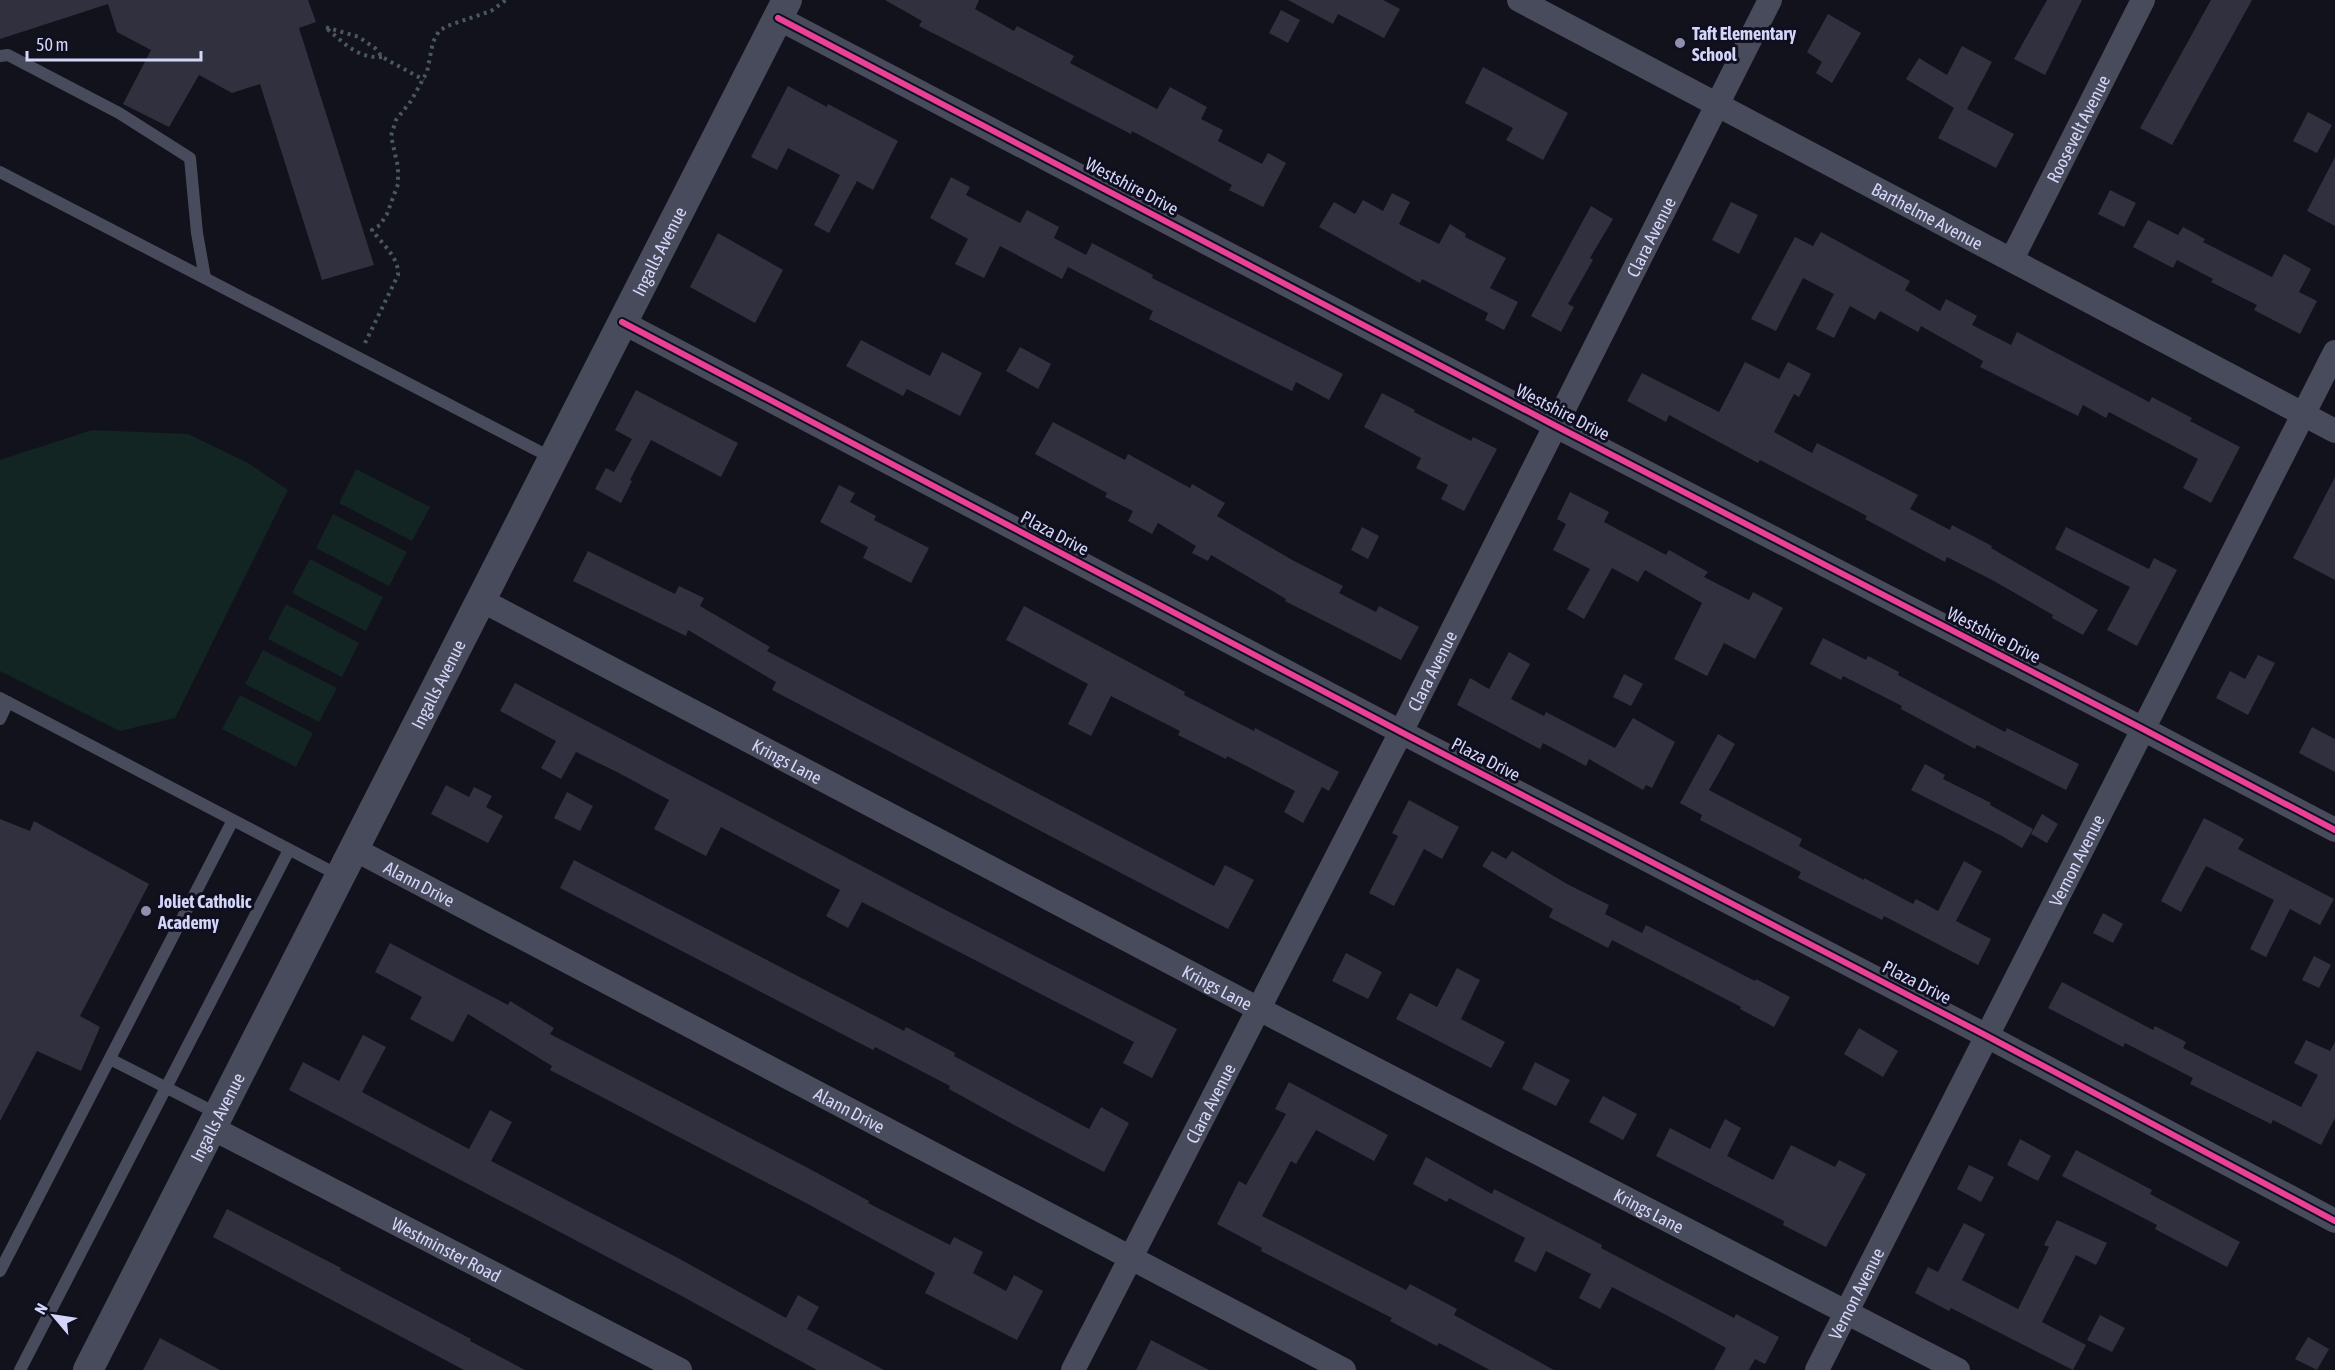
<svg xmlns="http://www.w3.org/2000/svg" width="2335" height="1370" viewBox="0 0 2335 1370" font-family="'Asap Condensed',sans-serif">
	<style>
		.green { fill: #132523 }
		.building { fill: #31303e }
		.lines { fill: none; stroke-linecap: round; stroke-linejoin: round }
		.path { stroke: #49585f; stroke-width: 4; stroke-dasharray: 3 4.5; stroke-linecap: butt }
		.service { stroke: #484b5b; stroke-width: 12 }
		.minor { stroke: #484b5b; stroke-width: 24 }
		.tertiary { stroke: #484b5b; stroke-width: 30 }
		.cycleway-casing { stroke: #0f0f1f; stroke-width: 10 }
		.cycleway { stroke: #ea4096; stroke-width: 6 }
		.poi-dot { fill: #8f91ac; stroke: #0f0f1f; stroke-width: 2 }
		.labels { text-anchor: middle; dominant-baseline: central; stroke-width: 6; stroke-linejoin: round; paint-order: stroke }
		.poi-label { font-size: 18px; font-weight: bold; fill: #d3d5f9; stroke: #0f0f1f; text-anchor: start }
		.street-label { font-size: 18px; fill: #d3d5f9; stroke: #0f0f1f }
	</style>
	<rect width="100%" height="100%" fill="#12121c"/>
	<path class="green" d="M92,430L188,434L248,463L288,490L175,718L120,731L0,671V460Z
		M356,469L430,507L412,541L339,503Z
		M333,514L407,552L389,586L316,548Z
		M310,559L383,597L366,631L292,593Z
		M286,604L359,643L342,677L268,639Z
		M263,650L337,688L319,722L245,684Z
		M240,695L313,733L296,767L222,729Z"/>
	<path class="building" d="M0,0H308L316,22L299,28L374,265L322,280L260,84L232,93L199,75L169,127L123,104L151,50L117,32L108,4L0,39Z
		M885,0H979L975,9L1014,31L1017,26L1074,56L1070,63L1157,109L1170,87L1207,107L1201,119L1223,130L1218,141L1262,164L1268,153L1286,163L1263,207L1229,190L1232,185L1132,131L1131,134L919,26L922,21Z
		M1288,0H1383L1400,9L1384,38L1338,14L1333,24Z
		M2047,0H2082L2045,75L2014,59Z
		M2211,0H2252L2172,145L2140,128Z
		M1281,10L1300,20L1288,43L1269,33Z
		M1828,14L1861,33L1832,83L1816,73L1822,62L1807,52Z
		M1962,46L1992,62L1967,109L2014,134L1996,168L1938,138L1954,108L1906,79L1919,58L1947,75Z
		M1483,67L1568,113L1543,160L1506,140L1513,128L1465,103Z
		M788,86L827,107L828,104L898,141L873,190L857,181L829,233L814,225L840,175L788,148L777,170L751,157Z
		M2308,112L2332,125L2317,153L2293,141Z
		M2335,157V226L2307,211Z
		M951,177L970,187L966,195L1020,223L1027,210L1059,227L1054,238L1086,255L1092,243L1153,275L1152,278L1343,374L1329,400L1296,382L1292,391L1149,319L1153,311L1068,267L1062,279L1000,246L984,278L955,264L968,239L930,218Z
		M2110,190L2136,203L2124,227L2098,214Z
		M1392,193L1410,202L1399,224L1439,244L1450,224L1466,234L1465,237L1506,258L1490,288L1518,302L1504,330L1485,320L1488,313L1422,279L1420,283L1319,227L1334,202L1355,214L1363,200L1383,211Z
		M1731,202L1758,215L1739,254L1712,240Z
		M1591,206L1613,219L1590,258L1593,260L1568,304L1574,307L1561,332L1531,316Z
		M2148,220L2178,235L2183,227L2205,239L2203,242L2272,277L2284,254L2311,269L2299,292L2317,301L2300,334L2254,310L2257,305L2211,282L2213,279L2177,260L2173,268L2133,247Z
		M1821,232L1910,281L1905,290L1940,311L1946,299L1977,316L1972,325L2011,345L2017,332L2149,402L2152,397L2192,418L2190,421L2240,447L2211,503L2183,488L2198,459L2109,412L2106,418L2083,405L2078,416L1980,367L1983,361L1921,326L1918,332L1880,311L1875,320L1850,306L1834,338L1816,329L1834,294L1803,278L1776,331L1751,319L1795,237L1813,246Z
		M718,233L783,270L755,323L690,287Z
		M861,340L930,376L942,352L982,373L960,416L907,389L903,396L846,366Z
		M1020,347L1051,364L1038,389L1006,371Z
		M1745,362L1779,379L1788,362L1811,374L1799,397L1794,394L1774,432L1812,453L1817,443L1918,495L1910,509L1950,530L1952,525L1992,546L1991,548L2098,610L2083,635L2052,618L2053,615L1994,581L1947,557L1945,562L1865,519L1867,516L1760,460L1758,463L1669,415L1666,422L1627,401L1642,373L1719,412Z
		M636,390L738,443L721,477L651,440L630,480L632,481L621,503L595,489L606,468L614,472L632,439L615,430Z
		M1382,393L1415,410L1414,412L1471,441L1473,437L1497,449L1464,511L1441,499L1448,485L1416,468L1421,458L1364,427Z
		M1053,422L1125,460L1128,454L1190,488L1192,484L1225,503L1217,516L1294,561L1343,586L1339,593L1376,612L1379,606L1419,627L1401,660L1285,601L1286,599L1211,555L1208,561L1192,553L1196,546L1158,523L1152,534L1128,521L1133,511L1105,497L1107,493L1035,454Z
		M2335,477V580L2293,558Z
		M839,485L855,493L850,502L876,516L874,520L929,548L911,583L863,558L868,547L820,522Z
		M1570,492L1609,512L1604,522L1666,555L1669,550L1708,572L1704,577L1749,600L1753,592L1783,608L1755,659L1724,643L1707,676L1674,659L1702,603L1645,570L1638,582L1612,568L1584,619L1567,609L1590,569L1553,550L1566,524L1557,519Z
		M1362,527L1379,536L1368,559L1351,550Z
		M2066,527L2149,569L2154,558L2177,570L2137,646L2107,630L2130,587L2055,549Z
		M588,551L675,594L679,586L704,598L700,606L770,647L767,651L1214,886L1225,865L1254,880L1228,929L772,690L776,682L688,630L686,636L573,581Z
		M1024,606L1185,692L1184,695L1254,731L1255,728L1339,772L1329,791L1322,787L1303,823L1284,812L1295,791L1227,756L1226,759L1178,735L1180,731L1111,696L1091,736L1068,724L1088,684L1006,640Z
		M1823,638L1866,660L1868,656L1899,672L1898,675L2005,732L2007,728L2079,764L2066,790L1977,745L1975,749L1901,709L1902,706L1843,676L1841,680L1810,664Z
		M1509,652L1530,664L1511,699L1544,716L1546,712L1615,748L1633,718L1675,742L1652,788L1646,785L1643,790L1589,759L1586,766L1543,743L1540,749L1457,705L1470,678L1489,689Z
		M2258,655L2275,663L2248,715L2216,698L2230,671L2245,679Z
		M1624,674L1643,684L1631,706L1613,697Z
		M515,683L934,904L1177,1029L1152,1078L1123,1063L1134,1042L862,902L848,928L826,916L840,890L721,827L706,856L654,829L669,800L617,772L576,752L561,779L541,768L556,741L500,711Z
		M2312,727L2335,739V772L2299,753Z
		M1718,734L1735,744L1709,790L1802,839L1799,846L1864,880V878L1913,904L1916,899L1938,911L1964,861L1982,871L1956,921L1991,939L1978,965L1884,916L1882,920L1798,878L1801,872L1700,820L1702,815L1680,803Z
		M1925,764L1945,775L1943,779L1991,803L1990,805L2033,829L2022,848L2002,836L1911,790Z
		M446,785L469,797L474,787L492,796L486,807L503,816L488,843L431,814Z
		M567,792L593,806L580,831L554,818Z
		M1409,800L1459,827L1442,859L1424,849L1394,906L1369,893L1398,836L1392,833Z
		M2042,814L2058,824L2047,843L2031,834Z
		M2204,818L2244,839L2238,849L2334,899L2320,925L2290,909L2266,957L2250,949L2274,900L2206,866L2181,912L2161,901Z
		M0,819L30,831L34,821L149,884L80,1016L100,1027L81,1071L37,1051L0,1121Z
		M1492,851L1506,859L1512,851L1567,884L1609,905L1605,914L1642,933L1646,925L1755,981L1756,979L1790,997L1774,1027L1740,1009L1741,1007L1612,940L1608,948L1549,917L1553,909L1482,866Z
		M574,860L904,1031L906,1027L955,1053L954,1056L1089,1129L1101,1107L1129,1123L1104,1172L1014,1125L949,1089L950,1086L875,1047L873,1050L560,888Z
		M2103,913L2123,924L2113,943L2093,933Z
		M390,943L508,1005L510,1001L554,1028L550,1034L806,1167L869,1201L868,1203L950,1245L954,1237L983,1252L973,1273L1006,1291L1014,1275L1043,1291L1017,1340L925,1293L935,1273L806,1203L550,1070L552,1066L468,1014L453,1042L410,1019L422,997L375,972Z
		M1346,953L1382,972L1368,999L1332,981Z
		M2314,956L2331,965L2319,988L2302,980Z
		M1457,968L1480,980L1461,1019L1505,1042L1491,1068L1396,1019L1410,993L1437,1007Z
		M2062,982L2153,1030L2155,1026L2186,1042L2183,1048L2301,1107L2318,1075L2294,1063L2306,1040L2330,1051L2335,1042V1118L2321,1145L2273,1120L2271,1124L2221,1099L2190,1084L2193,1078L2125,1043L2123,1047L2048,1008Z
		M1859,1028L1898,1051L1883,1077L1844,1054Z
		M363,1035L386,1047L362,1092L469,1149L490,1110L512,1122L491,1161L678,1258L786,1318L798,1295L819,1307L807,1329L884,1370H817L678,1294L289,1090L303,1062L339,1081Z
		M1535,1062L1570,1080L1556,1106L1522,1089Z
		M1289,1082L1388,1135L1374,1161L1316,1130L1296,1164L1291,1161L1262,1216L1406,1290L1410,1284L1457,1309L1454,1315L1554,1370H1490L1439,1343L1437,1346L1390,1321L1392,1318L1261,1251L1262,1248L1217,1224L1239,1181L1246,1185L1286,1114L1275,1109Z
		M1603,1096L1637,1114L1623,1140L1589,1122Z
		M1725,1119L1741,1128L1727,1156L1773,1180L1791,1145L1835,1167L1839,1160L1866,1174L1826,1247L1783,1225L1784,1221L1656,1156L1670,1128L1710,1149Z
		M2020,1139L2051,1156L2038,1181L2007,1165Z
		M2076,1150L2152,1190L2150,1194L2240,1242L2227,1267L2155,1229L2157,1225L2062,1176Z
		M1426,1157L1492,1194L1494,1189L1602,1245L1601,1248L1734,1318L1736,1314L1779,1337L1765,1364L1755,1359L1749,1370H1714L1726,1348L1670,1317L1612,1287L1600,1309L1579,1298L1591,1274L1546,1251L1536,1272L1514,1261L1525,1238L1449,1198L1447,1202L1413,1184Z
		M1969,1165L1994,1177L1981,1202L1957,1189Z
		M227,1209L341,1268L340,1270L471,1339L470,1341L525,1370H464L213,1237Z
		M2057,1220L2107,1243L2096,1265L2076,1255L2042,1322L2086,1345L2073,1370L1951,1308L1949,1311L1915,1293L1928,1267L1938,1272L1964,1223L1985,1234L1962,1280L2018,1309L2049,1247L2044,1245Z
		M2100,1315L2125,1328L2112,1352L2087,1340Z
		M2308,1337L2329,1349L2317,1370L2295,1359Z
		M160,1338L220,1370H143Z
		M1151,1340L1209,1370H1136Z"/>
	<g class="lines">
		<path class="path" d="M382,57C357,59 342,41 325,27L359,37L376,49L382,57L424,80
			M365,343L398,275C399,257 382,244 372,230L380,225L387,214L398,184V167L391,136L396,120L411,101L427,72L433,42L439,31L447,26L491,11L506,0"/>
		<path class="service" d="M0,56L8,55L119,113L190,158L197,233L205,278
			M0,172L552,458
			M0,698L233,820
			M0,719L8,702
			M110,1059L218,1114
			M0,1271L233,820L340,876
			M20,1370L289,850"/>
		<g class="minor">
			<path id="s1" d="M1519,0L2335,431"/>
			<path d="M778,18L1556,426L2143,729L2335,830"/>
			<path id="s2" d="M2012,259L2143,0"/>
			<path d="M622,322L1401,732L1987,1036L2335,1221"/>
			<path id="s3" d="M481,600L1259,1009L1958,1370"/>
			<path id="s4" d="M354,849L1344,1370"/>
			<path id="s5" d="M212,1128L680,1370"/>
			<path id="s6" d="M1073,1370L1401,732L1770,0"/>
			<path id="s7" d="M1817,1370L2335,352"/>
		</g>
		<path class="tertiary" id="s8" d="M88,1370L787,0"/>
		<g class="cycleway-casing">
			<path id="cycleway" d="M778,18L1556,426L2143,729L2335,830
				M622,322L1401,732L1987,1036L2335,1221"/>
		</g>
		<use href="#cycleway" class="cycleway"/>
	</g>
	<g class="poi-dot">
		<circle cx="1680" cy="43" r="6"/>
		<circle cx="146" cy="911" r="6"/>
	</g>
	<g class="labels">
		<g class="poi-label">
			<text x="1692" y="33">Taft Elementary<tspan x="1692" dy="21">School</tspan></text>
			<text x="158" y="901">Joliet Catholic<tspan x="158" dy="21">Academy</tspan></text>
		</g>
		<g class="street-label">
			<text stroke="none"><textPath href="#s2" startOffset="146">Roosevelt Avenue</textPath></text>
			<text transform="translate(1132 186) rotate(28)">Westshire Drive</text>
			<text stroke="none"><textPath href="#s1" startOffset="462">Barthelme Avenue</textPath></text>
			<text stroke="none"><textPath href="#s6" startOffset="1272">Clara Avenue</textPath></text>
			<text stroke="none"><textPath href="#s8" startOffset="1256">Ingalls Avenue</textPath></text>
			<text transform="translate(1563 412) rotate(27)">Westshire Drive</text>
			<text transform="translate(1055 533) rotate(28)">Plaza Drive</text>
			<text transform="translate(1994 635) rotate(27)">Westshire Drive</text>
			<text stroke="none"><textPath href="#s6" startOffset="786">Clara Avenue</textPath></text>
			<text stroke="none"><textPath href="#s8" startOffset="770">Ingalls Avenue</textPath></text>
			<text transform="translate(1486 759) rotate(27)">Plaza Drive</text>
			<text stroke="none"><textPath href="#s3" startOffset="346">Krings Lane</textPath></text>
			<text stroke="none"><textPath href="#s7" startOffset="572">Vernon Avenue</textPath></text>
			<text stroke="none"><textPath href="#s4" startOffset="74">Alann Drive</textPath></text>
			<text transform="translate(1917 982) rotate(27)">Plaza Drive</text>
			<text stroke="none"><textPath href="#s3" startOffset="832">Krings Lane</textPath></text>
			<text stroke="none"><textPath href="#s6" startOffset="300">Clara Avenue</textPath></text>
			<text stroke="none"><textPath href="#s4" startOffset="560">Alann Drive</textPath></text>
			<text stroke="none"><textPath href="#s8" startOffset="284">Ingalls Avenue</textPath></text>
			<text stroke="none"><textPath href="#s3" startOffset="1318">Krings Lane</textPath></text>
			<text stroke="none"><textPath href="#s5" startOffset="264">Westminster Road</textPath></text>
			<text stroke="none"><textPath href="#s7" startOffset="86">Vernon Avenue</textPath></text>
		</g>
	</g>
	<g transform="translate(54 1316) rotate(299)" stroke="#0f0f1f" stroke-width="4.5" paint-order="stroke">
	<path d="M0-4.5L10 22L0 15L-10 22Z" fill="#d3d5f9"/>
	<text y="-9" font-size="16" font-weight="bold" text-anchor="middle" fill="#d3d5f9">N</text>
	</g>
	<path d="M27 51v9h174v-9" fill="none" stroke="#d3d5f9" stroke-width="3"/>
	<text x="36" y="51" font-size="18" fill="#d3d5f9" stroke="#0f0f1f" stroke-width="4.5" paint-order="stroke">50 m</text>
</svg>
